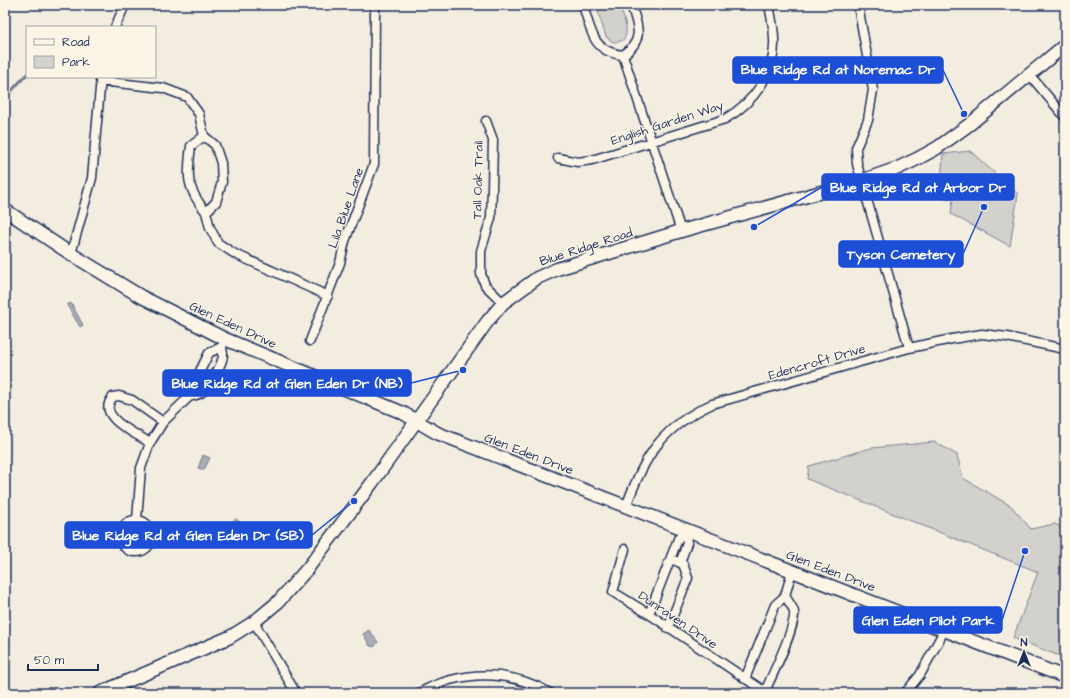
<svg xmlns="http://www.w3.org/2000/svg" width="1070" height="698" viewBox="0 0 1070 698" font-family="'Architects Daughter',sans-serif">
	<style>
		.green { fill: #d3d1cc; stroke: #778095 }
		.water { fill: #a9acb3; stroke: #707a91 }
		.lines { fill: none; stroke-linecap: round; stroke-linejoin: round }
		.stream { stroke: #707a91; stroke-width: 3 }
		.street-casing { stroke: #1b2f5e; stroke-width: 11 }
		.secondary-casing { stroke: #1b2f5e; stroke-width: 15 }
		.street { stroke: #fcf5e5; stroke-width: 8 }
		.secondary { stroke: #fcf5e5; stroke-width: 12 }
		.labels { text-anchor: middle; dominant-baseline: central; stroke-width: 3; stroke-linejoin: round; paint-order: stroke }
		.street-label { font-size: 13px; fill: #1b2f5e; stroke: #fcf5e5 }
		.leader { fill: none; stroke: #1d4ed8; stroke-width: 1.5 }
		.callout-dot { fill: #1d4ed8; stroke: #fcf5e5; stroke-width: 1.5 }
		.callout { fill: #1d4ed8; stroke: #1d4ed8; stroke-width: 1.5 }
		.callout-label { font-size: 14px; text-anchor: middle; font-weight: bold; fill: #fff }
	</style>
	<rect width="100%" height="100%" fill="#f3ede0"/>
	<filter id="ink" filterUnits="userSpaceOnUse"><feTurbulence type="fractalNoise" baseFrequency=".025" numOctaves="2"/><feDisplacementMap in="SourceGraphic" scale="8" xChannelSelector="R" yChannelSelector="G"/><feConvolveMatrix kernelMatrix="1 2 1 2 8 2 1 2 1" color-interpolation-filters="sRGB"/></filter>
	<g filter="url(#ink)">
		<path class="green" d="M596,5H619C623,16 636,44 613,42L606,37Z
			M970,151L1018,194L1010,246L951,214L953,199L940,198L943,154Z
			M935,442L957,455L963,478L1011,506L1031,529L1054,524L1065,528V658L1013,638L1038,572L807,479L809,466L871,448Z"/>
		<path class="water" d="M71,303L83,325L80,327L67,305Z
			M203,455L210,458L204,470L198,468Z
			M236,519L240,522L237,528L228,533L224,532L225,526Z
			M369,630L378,642L374,647L370,646L363,634Z"/>
		<g class="lines">
			<path class="stream" d="M5,98L27,74"/>
			<g class="street-casing">
				<path id="street" d="M583,5C591,30 592,52 623,55C645,40 638,26 631,5
					M858,5L873,90L868,120L856,148L857,164L909,348
					M115,27L125,5
					M623,55L681,231
					M1029,74L1065,117
					M100,81L163,88L187,97L199,114L204,136L215,145L221,163L222,182L216,202L206,212C186,188 187,176 191,146L204,136
					M486,121L493,140L492,189L491,218L481,251V274L485,285L503,303
					M558,158L578,162L592,160L725,119C753,103 776,73 774,39C774,28 771,16 769,5
					M206,212L210,228L218,243L235,254L328,296
					M71,254L92,178L101,77
					M310,341L340,263L345,241L374,164L375,5
					M189,397C193,396 197,395 201,393C208,388 223,364 223,355C223,350 221,348 223,343
					M150,443C136,433 95,417 113,397L119,396L132,400L163,422
					M626,507C644,456 662,427 712,404L909,348L952,339L982,334L1007,337L1065,349
					M137,520L141,468L150,443L163,422L189,397L194,383L209,353L221,347
					M120 536a16 16 0 1 1 32 0a16 16 0 1 1-32 0Z
					M625,549L613,592L649,614L767,693
					M680,563L687,543L686,530
					M649,614L678,539L686,530
					M254,622L296,693
					M668,628L688,578L683,564L671,559
					M745,679L775,605L785,596L792,571
					M765,691C772,676 796,627 794,612C793,607 788,601 785,596
					M419,693C460,670 509,669 550,693
					M905,693L920,675L945,629"/>
			</g>
			<g class="secondary-casing">
				<path id="secondary" d="M5,210L71,254L140,296L225,339L403,413L437,433C646,514 856,594 1065,677
					M100,693L230,637L254,622L278,602L308,568L372,483L487,322L503,303L537,278L557,269L681,231L861,181L898,168L917,159L937,148L970,124L1065,45"/>
			</g>
			<use href="#street" class="street"/>
			<use href="#secondary" class="secondary"/>
		</g>
	</g>
	<g class="labels">
		<g class="street-label">
			<text transform="translate(667 123) rotate(-18)">English Garden Way</text>
			<text transform="translate(478 180) rotate(-89)">Tall Oak Trail</text>
			<text transform="translate(346 208) rotate(-71)">Lila Blue Lane</text>
			<text transform="translate(586 247) rotate(-18)">Blue Ridge Road</text>
			<text transform="translate(233 325) rotate(25)">Glen Eden Drive</text>
			<text transform="translate(817 362) rotate(-16)">Edencroft Drive</text>
			<text transform="translate(529 454) rotate(21)">Glen Eden Drive</text>
			<text transform="translate(831 571) rotate(21)">Glen Eden Drive</text>
			<text transform="translate(678 620) rotate(34)">Dunraven Drive</text>
		</g>
	</g>
	<path class="leader" d="M964 114L943 70M754 227L822 187M984 207L963 254M463 370L411 383M354 501L312 535M1025 551L1002 620"/>
	<g class="callout-dot">
		<circle cx="964" cy="114" r="4"/>
		<circle cx="754" cy="227" r="4"/>
		<circle cx="984" cy="207" r="4"/>
		<circle cx="463" cy="370" r="4"/>
		<circle cx="354" cy="501" r="4"/>
		<circle cx="1025" cy="551" r="4"/>
	</g>
	<g class="callout">
		<rect x="733" y="57" width="210" height="26" rx="4"/>
		<rect x="822" y="174" width="192" height="26" rx="4"/>
		<rect x="839" y="241" width="124" height="26" rx="4"/>
		<rect x="163" y="370" width="248" height="26" rx="4"/>
		<rect x="65" y="522" width="247" height="26" rx="4"/>
		<rect x="854" y="607" width="148" height="26" rx="4"/>
	</g>
	<g class="callout-label">
		<text x="838" y="74">Blue Ridge Rd at Noremac Dr</text>
		<text x="918" y="192">Blue Ridge Rd at Arbor Dr</text>
		<text x="901" y="259">Tyson Cemetery</text>
		<text x="287" y="388">Blue Ridge Rd at Glen Eden Dr (NB)</text>
		<text x="188" y="540">Blue Ridge Rd at Glen Eden Dr (SB)</text>
		<text x="928" y="625">Glen Eden Pilot Park</text>
	</g>
	<rect width="1070" height="698" fill="none" stroke="#fcf5e5" stroke-width="20"/>
	<rect x="10" y="10" width="1050" height="678" fill="none" stroke="#1b2f5e" stroke-width="1.5" filter="url(#ink)"/>
	<rect x="26" y="26" width="130" height="52" fill="#fcf5e5" stroke="#a2a6af"/>
	<rect x="34" y="39" width="20" height="6" fill="#fcf5e5" stroke="#a2a6af"/>
	<text x="62" y="46" font-size="12" fill="#1b2f5e">Road</text>
	<rect x="34" y="56" width="20" height="12" fill="#d3d1cc" stroke="#a2a6af"/>
	<text x="62" y="66" font-size="12" fill="#1b2f5e">Park</text>
	<g transform="translate(1024 652)" stroke="#fcf5e5" stroke-width="3" paint-order="stroke">
	<path d="M0-3L7 15L0 10L-7 15Z" fill="#1b2f5e"/>
	<text y="-6" font-size="11" font-weight="bold" text-anchor="middle" fill="#1b2f5e">N</text>
	</g>
	<path d="M28 664v6h70v-6" fill="none" stroke="#1b2f5e" stroke-width="2"/>
	<text x="34" y="664" font-size="12" fill="#1b2f5e" stroke="#fcf5e5" stroke-width="3" paint-order="stroke">50 m</text>
</svg>
